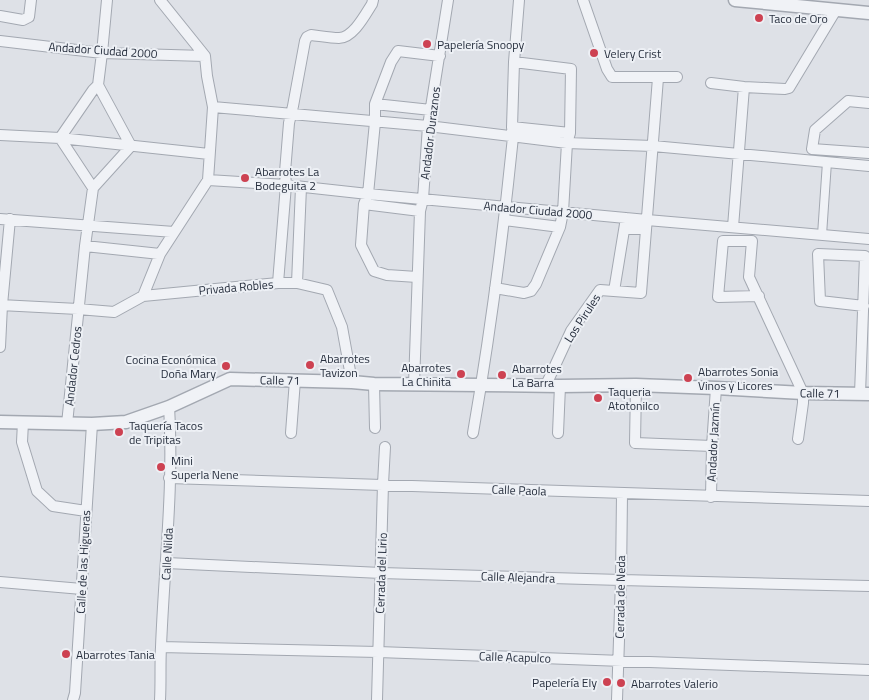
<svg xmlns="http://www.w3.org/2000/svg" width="869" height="700" viewBox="0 0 869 700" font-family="'Titillium Web',sans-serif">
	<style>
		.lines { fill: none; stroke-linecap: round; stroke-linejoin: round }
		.pedestrian-casing { stroke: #a3a8b1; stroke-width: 10 }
		.minor-casing { stroke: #a3a8b1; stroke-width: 12 }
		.tertiary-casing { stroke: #a3a8b1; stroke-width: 15 }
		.pedestrian { stroke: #f0f2f6; stroke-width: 8 }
		.minor { stroke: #f0f2f6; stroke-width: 10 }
		.tertiary { stroke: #f0f2f6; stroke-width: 12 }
		.poi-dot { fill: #cd4252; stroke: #edf0f5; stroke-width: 2 }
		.labels { text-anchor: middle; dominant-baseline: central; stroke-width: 4; stroke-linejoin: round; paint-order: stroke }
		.poi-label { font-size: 12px; fill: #272f3e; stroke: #edf0f5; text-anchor: start }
		.street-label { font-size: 12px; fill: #272f3e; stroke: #edf0f5 }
	</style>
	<rect width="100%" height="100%" fill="#dee1e7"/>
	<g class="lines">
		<g class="pedestrian-casing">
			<path id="pedestrian" d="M822,235L827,162"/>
		</g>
		<g class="minor-casing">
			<path id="minor" d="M160,0L205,56
				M583,0L607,69L612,77H677
				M0,16L23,20L29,17L31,0
				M0,41L102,53L205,56
				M711,83L744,87L785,89L789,88L836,10
				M869,103L848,101L815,130L812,149L869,153
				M375,104L431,110
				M213,107L428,126L567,143L653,146L869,166
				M512,127L570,133
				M0,135L60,138L209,154
				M208,180L286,185L368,194L647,220L869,239
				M93,188L131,146L98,85
				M364,204L420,211
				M0,219L174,232
				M504,220L560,227
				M733,227L744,87
				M625,229H646
				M85,246L160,254
				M417,277L387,275L374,271L361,245L364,204L368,194L375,122V104L391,62L398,51L440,56
				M278,283L286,185L285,172L289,123L293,106L305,41L307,37L311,35C320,36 330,38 339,38C353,38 365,15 372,4L373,0
				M297,283L301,187
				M495,288L524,293L531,291L536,284L560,227L563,212L567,143L570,133L571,69L514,62
				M614,291L626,218
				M143,296L278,283H297L327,290L342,327L352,382
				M759,296L718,297L723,241H752L749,277L803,393V403L798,439
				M0,305L78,309L114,312L143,296L160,254L208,180L213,107L207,76L205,56
				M0,347L2,305L10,219
				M374,384L375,428
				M414,385L420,211L423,199L428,126L448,0
				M546,385L571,331L600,290L641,293L658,78
				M636,385L635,443L712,446
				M860,394L865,256L818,254L820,301L864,306
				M23,422L22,442L37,491L53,506L86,511
				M67,424L85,246L93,188L60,138L93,90L98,85L102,53L107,0
				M291,433L295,380
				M473,433C490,335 503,236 513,137L512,127L514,62L519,0
				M558,433L560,386
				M169,478C403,485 636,494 869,501
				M711,497L712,446L716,388
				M167,563L381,573L621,580L869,586
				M0,582L82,589
				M161,647L378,652L869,670
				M73,700L75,693L92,424
				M160,700C161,682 160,664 161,647C164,567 174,487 169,407
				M377,700L383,484L385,447
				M617,700L621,580L622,494"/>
		</g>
		<g class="tertiary-casing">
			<path id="tertiary" d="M735,0L869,13
				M0,422L92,424L126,422L169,407L230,379L352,382L374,384L482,385L560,386L636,385L716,388L803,393L869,394"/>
		</g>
		<use href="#pedestrian" class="pedestrian"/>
		<use href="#minor" class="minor"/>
		<use href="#tertiary" class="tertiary"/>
	</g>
	<g class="poi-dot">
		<circle cx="759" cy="18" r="5"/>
		<circle cx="427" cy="44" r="5"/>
		<circle cx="594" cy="53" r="5"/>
		<circle cx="245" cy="178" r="5"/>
		<circle cx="310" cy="365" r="5"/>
		<circle cx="226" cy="366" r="5"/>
		<circle cx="461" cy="374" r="5"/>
		<circle cx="502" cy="375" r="5"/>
		<circle cx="688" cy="378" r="5"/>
		<circle cx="598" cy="398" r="5"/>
		<circle cx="119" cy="432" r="5"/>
		<circle cx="161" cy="467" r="5"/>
		<circle cx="66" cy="654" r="5"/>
		<circle cx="607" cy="682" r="5"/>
		<circle cx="621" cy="683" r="5"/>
	</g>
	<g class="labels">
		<g class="poi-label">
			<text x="769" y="18">Taco de Oro</text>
			<text x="437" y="44">Papelería Snoopy</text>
			<text x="604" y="53">Velery Crist</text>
			<text x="255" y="171">Abarrotes La<tspan x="255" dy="14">Bodeguita 2</tspan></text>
			<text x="320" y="358">Abarrotes<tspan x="320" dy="14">Tavizon</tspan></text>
			<text x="216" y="359" text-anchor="end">Cocina Económica<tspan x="216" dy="14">Doña Mary</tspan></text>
			<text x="451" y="367" text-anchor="end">Abarrotes<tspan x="451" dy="14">La Chinita</tspan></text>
			<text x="512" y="368">Abarrotes<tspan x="512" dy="14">La Barra</tspan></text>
			<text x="698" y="371">Abarrotes Sonia<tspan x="698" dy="14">Vinos y Licores</tspan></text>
			<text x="608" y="391">Taqueria<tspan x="608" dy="14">Atotonilco</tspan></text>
			<text x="129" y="425">Taquería Tacos<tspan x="129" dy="14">de Tripitas</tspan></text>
			<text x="171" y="460">Mini<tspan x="171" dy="14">Superla Nene</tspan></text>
			<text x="76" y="654">Abarrotes Tania</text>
			<text x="597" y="682" text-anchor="end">Papelería Ely</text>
			<text x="631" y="683">Abarrotes Valerio</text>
		</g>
		<g class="street-label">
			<text transform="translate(103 50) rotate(4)">Andador Ciudad 2000</text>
			<text transform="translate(430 133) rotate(-83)">Andador Duraznos</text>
			<text transform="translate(538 210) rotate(5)">Andador Ciudad 2000</text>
			<text transform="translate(236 287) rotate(-5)">Privada Robles</text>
			<text transform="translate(582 318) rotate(-57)">Los Pirules</text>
			<text transform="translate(73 366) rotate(-84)">Andador Cedros</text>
			<text transform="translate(280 380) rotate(1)">Calle 71</text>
			<text transform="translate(820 393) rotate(1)">Calle 71</text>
			<text transform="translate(713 442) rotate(-87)">Andador Jazmín</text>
			<text transform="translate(519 490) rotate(2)">Calle Paola</text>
			<text transform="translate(167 554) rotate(-87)">Calle Nilda</text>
			<text transform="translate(83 562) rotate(-87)">Calle de las Higueras</text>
			<text transform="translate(381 573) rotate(-88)">Cerrada del Lirio</text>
			<text transform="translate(518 577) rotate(2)">Calle Alejandra</text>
			<text transform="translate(620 597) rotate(-89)">Cerrada de Neda</text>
			<text transform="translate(515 657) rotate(2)">Calle Acapulco</text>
		</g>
	</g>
</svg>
